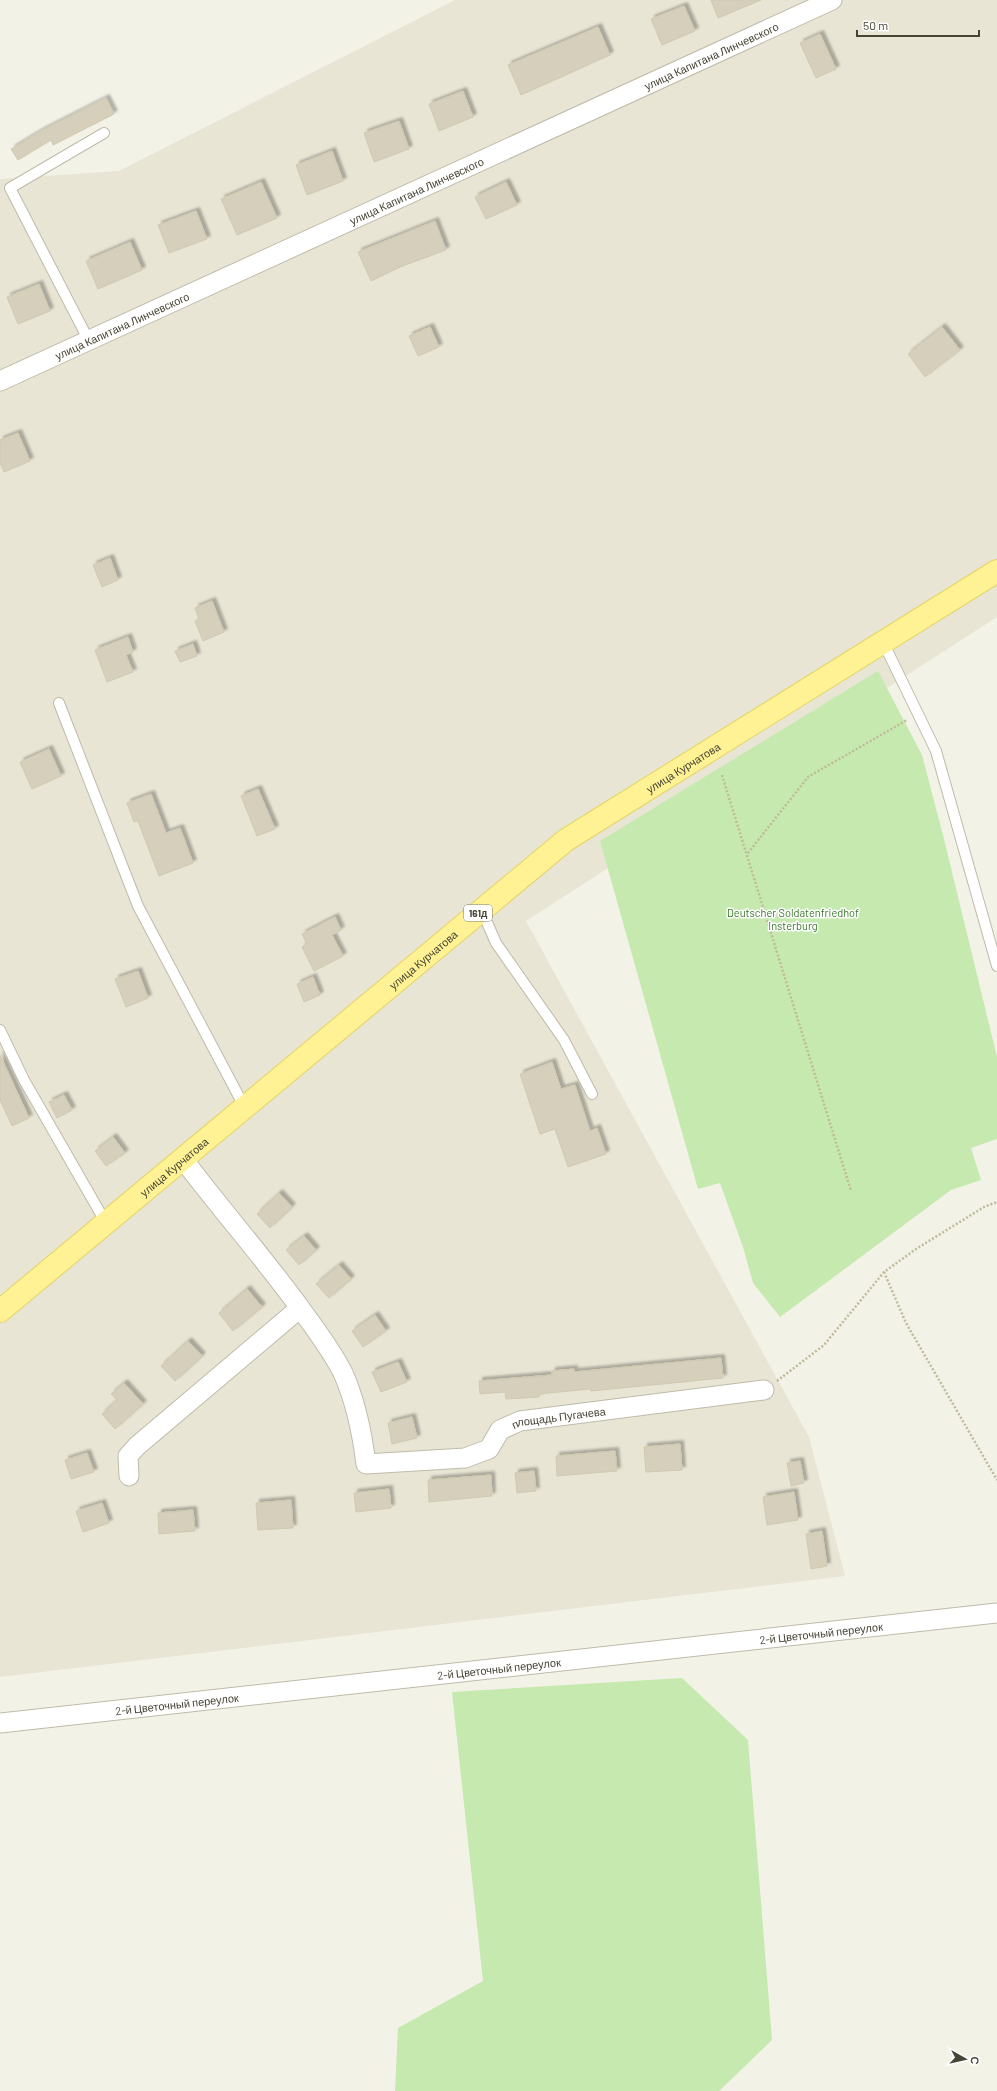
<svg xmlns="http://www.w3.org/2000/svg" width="997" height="2091" viewBox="0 0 997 2091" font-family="Barlow,sans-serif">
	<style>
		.residential { fill: #e8e5d4 }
		.green { fill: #c5e9ae }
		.building { fill: #d5cfbc; stroke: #d0c9af; filter: url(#shadow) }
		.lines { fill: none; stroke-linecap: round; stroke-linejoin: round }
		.service-casing { stroke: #bfbba9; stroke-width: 12 }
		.minor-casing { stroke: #bfbba9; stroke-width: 21 }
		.primary-casing { stroke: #e5d463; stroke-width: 24 }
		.path { stroke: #c1ba9a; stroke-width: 2.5; stroke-dasharray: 2 2; stroke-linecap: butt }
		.service { stroke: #fff; stroke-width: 10 }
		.minor { stroke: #fff; stroke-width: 19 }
		.primary { stroke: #fff294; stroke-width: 22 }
		.labels { text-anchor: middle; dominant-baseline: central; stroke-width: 3; stroke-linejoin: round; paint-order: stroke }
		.shield { fill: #fff; stroke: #7e7b72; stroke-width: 1 }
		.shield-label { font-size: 10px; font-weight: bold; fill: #474335 }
		.street-label { font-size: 11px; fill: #474335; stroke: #fff }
		.park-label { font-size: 11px; fill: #397928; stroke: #fff }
	</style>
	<defs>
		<filter id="shadow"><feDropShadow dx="3.5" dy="-3.5" stdDeviation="1" flood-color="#0004"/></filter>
	</defs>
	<rect width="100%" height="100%" fill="#f3f2e7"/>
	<path class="residential" d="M455,0H997V617L526,921L809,1437L845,1576L0,1677V179L119,171Z"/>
	<path class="green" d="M878,671L922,755L943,835L997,1057V1139L971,1148L981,1180L951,1190L780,1317L753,1283L743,1247L720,1183L698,1189L600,841Z
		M682,1678L748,1740L772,2040L719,2091H395L398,2028L483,1981L452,1692Z"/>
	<path class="building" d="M711,0H761L718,18Z
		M684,6L695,31L662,45L651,19Z
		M598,27L610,55L521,95L508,65Z
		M820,34L836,69L816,78L800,43Z
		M463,91L473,117L439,131L429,104Z
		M106,98L114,114L53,145L51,140L18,160L11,149L41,131Z
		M399,121L409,149L374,162L364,133Z
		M332,151L343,181L307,195L296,165Z
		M261,182L277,218L237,235L221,199Z
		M506,182L517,205L486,219L475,197Z
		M196,211L207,239L169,253L158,225Z
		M435,221L446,250L400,267L371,281L358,252Z
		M130,242L142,270L98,289L86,261Z
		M39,284L50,311L18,324L7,297Z
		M430,327L439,347L418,356L409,336Z
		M942,327L960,350L925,377L908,354Z
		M18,433L30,461L4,472L0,463V440Z
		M110,558L118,580L102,587L93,565Z
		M212,601L224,632L203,641L195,621L199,619L195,608Z
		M128,637L133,652L126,655L133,672L107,682L95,650Z
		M193,644L197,656L180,662L175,651Z
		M49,749L61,776L32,789L20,762Z
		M258,789L275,829L257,836L241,796Z
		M151,794L166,833L180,828L193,863L159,876L138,821L134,822L127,803Z
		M335,917L341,930L332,935L343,956L314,971L302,947L307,944L302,934Z
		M138,971L148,998L126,1007L115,979Z
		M313,977L320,995L304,1002L297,984Z
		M0,1055L29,1118L12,1126L0,1100Z
		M552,1062L561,1089L575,1085L590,1131L597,1128L606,1154L568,1167L555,1129L540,1134L520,1074Z
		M64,1095L72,1110L57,1118L49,1102Z
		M113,1137L125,1153L106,1166L95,1151Z
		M279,1193L292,1207L270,1228L257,1214Z
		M304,1236L316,1250L299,1265L286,1250Z
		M339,1265L351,1279L329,1298L316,1284Z
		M247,1289L262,1307L233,1331L219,1313Z
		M375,1315L386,1331L363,1347L352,1331Z
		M188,1341L202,1356L175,1381L161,1366Z
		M721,1358L723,1378L591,1391L590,1389L539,1394V1397L506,1399L505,1392L480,1394L479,1381L552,1375V1371L574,1369V1372Z
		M398,1362L407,1382L381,1392L372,1372Z
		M124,1383L143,1404L115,1429L102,1414L117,1400L111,1394Z
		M412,1417L417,1438L392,1444L388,1423Z
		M680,1444L682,1470L646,1472L644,1447Z
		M615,1451L617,1471L557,1476L556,1456Z
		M87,1453L94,1472L71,1479L65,1460Z
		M800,1461L804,1483L791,1486L787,1463Z
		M534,1471L536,1491L517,1493L515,1473Z
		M491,1475L492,1496L429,1502L428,1480Z
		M389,1489L391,1508L356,1512L354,1493Z
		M794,1492L798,1520L767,1525L763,1497Z
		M291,1500L293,1528L258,1530L256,1503Z
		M102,1503L109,1523L83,1532L76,1511Z
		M193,1510L195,1531L159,1534L158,1513Z
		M822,1531L827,1566L811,1569L806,1534Z"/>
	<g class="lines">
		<g class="service-casing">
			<path id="service" d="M88,339L10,188L104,133
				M883,642L936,751L997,966
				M59,703L138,906L245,1108
				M482,911L496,943L564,1040L592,1094
				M0,1030L24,1080L106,1223"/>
		</g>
		<g class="minor-casing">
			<g id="minor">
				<path id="s1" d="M0,381L832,0"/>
				<path id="s2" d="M183,1159C222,1211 265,1259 303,1312C317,1331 332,1351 343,1373C356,1402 362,1432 366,1464L465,1458L489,1449L500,1430L520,1421L764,1390"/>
				<path d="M129,1476L128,1456L137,1446L300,1308"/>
				<path id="s3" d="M0,1723L997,1613"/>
			</g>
		</g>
		<g class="primary-casing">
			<g id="primary">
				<path id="s4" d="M0,1311L566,840L997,571"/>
			</g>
		</g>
		<path class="path" d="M722,775L851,1191
			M748,853L808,777L907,720
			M884,1272L906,1323L997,1480
			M777,1381L824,1345L884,1272L916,1249L984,1207L997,1202"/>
		<use href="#service" class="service"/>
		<use href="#minor" class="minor"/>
		<use href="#primary" class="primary"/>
	</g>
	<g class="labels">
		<rect class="shield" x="464" y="905" width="28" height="16" rx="3"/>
		<g class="shield-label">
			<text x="478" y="913">161д</text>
		</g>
		<g class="street-label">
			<text stroke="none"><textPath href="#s1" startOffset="782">улица Капитана Линчевского</textPath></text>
			<text stroke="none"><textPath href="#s1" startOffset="458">улица Капитана Линчевского</textPath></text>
			<text stroke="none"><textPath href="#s1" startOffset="134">улица Капитана Линчевского</textPath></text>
			<text stroke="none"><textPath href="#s4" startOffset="874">улица Курчатова</textPath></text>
			<text stroke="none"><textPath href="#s4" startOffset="550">улица Курчатова</textPath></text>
			<text stroke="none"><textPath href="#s4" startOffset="226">улица Курчатова</textPath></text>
			<text stroke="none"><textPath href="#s2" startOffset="569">площадь Пугачева</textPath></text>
			<text stroke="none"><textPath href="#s3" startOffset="826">2-й Цветочный переулок</textPath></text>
			<text stroke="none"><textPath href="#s3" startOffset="502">2-й Цветочный переулок</textPath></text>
			<text stroke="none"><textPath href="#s3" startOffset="178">2-й Цветочный переулок</textPath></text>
		</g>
		<g class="park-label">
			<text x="793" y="912">Deutscher Soldatenfriedhof<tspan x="793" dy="13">Insterburg</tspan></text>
		</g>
	</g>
	<g transform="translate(965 2059) rotate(98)" stroke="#ffffff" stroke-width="3" paint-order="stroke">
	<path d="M0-3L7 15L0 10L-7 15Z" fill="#474335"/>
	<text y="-6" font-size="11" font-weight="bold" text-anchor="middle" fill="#474335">С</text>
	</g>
	<path d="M857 30v6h122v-6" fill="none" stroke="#474335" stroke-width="2"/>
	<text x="863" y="30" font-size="12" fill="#474335" stroke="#ffffff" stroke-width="3" paint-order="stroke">50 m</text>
</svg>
